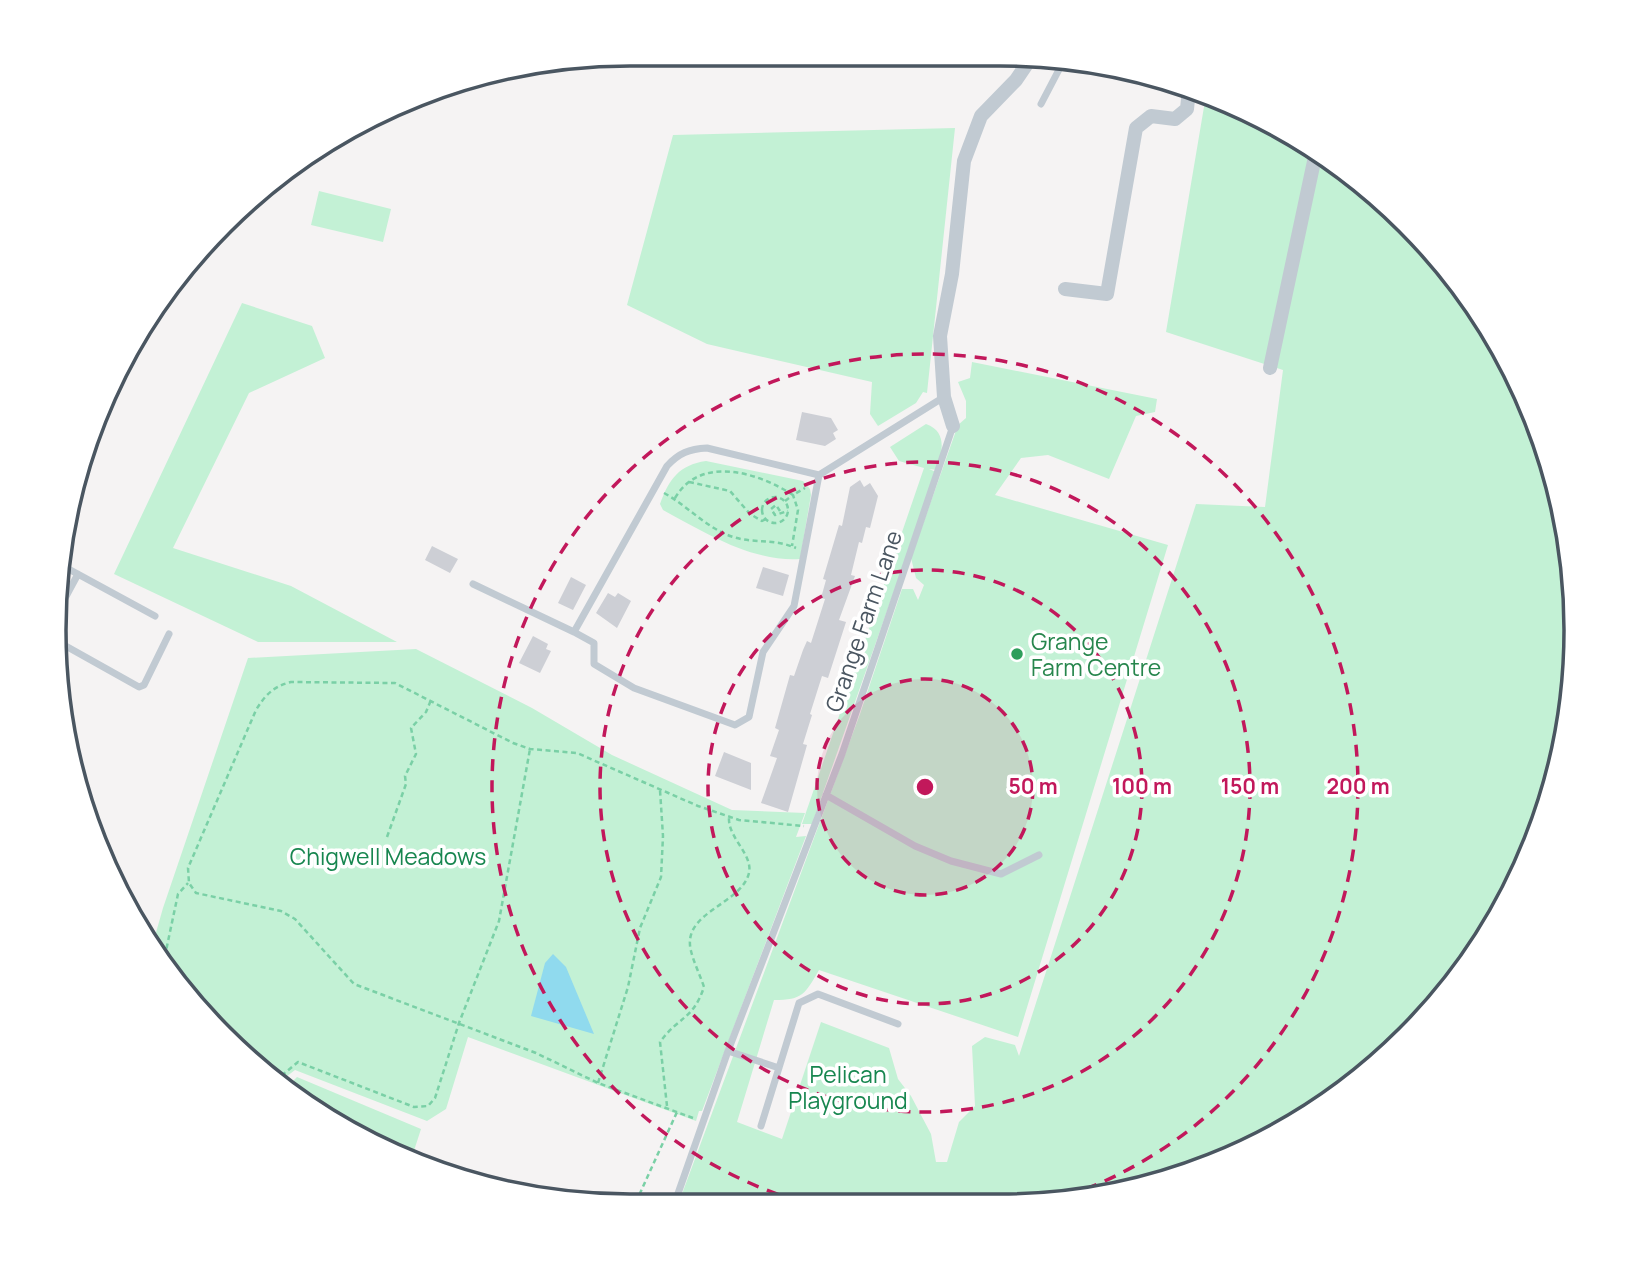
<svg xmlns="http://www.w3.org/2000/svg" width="1630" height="1261" viewBox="0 0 1630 1261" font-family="Manrope,sans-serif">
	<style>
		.green { fill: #c3f1d5 }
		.water { fill: #90daee }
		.building { fill: #cdcfd5 }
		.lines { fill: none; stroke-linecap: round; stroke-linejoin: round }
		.path { stroke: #7ad0a6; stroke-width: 2.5; stroke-dasharray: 5 3.5; stroke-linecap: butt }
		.service { stroke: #c1cad2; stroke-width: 7 }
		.minor { stroke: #c1cad2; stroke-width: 14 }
		.ring { fill: none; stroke: #c2185b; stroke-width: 3.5; stroke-dasharray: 12 9 }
		.leisure-dot { fill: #2e9e5b; stroke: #fff; stroke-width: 2.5 }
		.labels { text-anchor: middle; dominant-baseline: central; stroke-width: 7; stroke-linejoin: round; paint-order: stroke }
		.street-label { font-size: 23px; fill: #4a5661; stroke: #fff }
		.leisure-label { font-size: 23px; fill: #27864d; stroke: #fff; text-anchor: start }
		.park-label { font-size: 23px; fill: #17864f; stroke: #fff }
		.rim { fill: none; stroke: #4a5661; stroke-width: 3.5 }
		.centre { fill: #c2185b; stroke: #fff; stroke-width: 3.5 }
		.ring-label { font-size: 21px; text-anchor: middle; font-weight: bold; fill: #c2185b; stroke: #fff; stroke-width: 7; stroke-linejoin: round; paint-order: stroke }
	</style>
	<rect width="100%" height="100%" fill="#f5f3f3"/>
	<path class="green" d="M1206,95L1255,114L1350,173L1479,311L1532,410L1565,518L1576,631L1565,743L1532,851L1478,951L1407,1038L1319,1110L1185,1176L1074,1202H679L860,714L902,589H913L918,600L924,585L916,578L911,558L958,425L966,418V401L958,382L970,378L972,362L1157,399L1155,412L1136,416L1109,479L1048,455L1021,458L995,495L1168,545L1018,1037L819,970C805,994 803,1000 774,1000L737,1122L782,1139L821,1022L889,1048L898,1079L911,1096L931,1134L936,1162H947L959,1122L975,1106L972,1046L985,1037L1015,1045L1019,1056L1196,504L1265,507L1283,370L1166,332Z
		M955,128L927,393L923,392L916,403L878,426L870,414L872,382L707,344L627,305L673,135Z
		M319,191L391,209L383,242L311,225Z
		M242,303L312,326L325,358L249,393L173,548L291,586L397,642H258L114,574Z
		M926,424C948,432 942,452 937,470L929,469L936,472L812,824H802L924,468L899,461L890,447Z
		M706,461L803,481L810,489L811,495L800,559C751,562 704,532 663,510L660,504C669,479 679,465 706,461Z
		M416,649L532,708L612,755L732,810L805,813L796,837L806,836L702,1111H699L696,1121L468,1037L446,1109L427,1121L295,1070L278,1083L223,1038L151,950L163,908L248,658Z
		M297,1077L421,1129L410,1163L311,1110L285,1089Z"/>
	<path class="water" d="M553,954L566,967L594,1034L531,1016L545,963Z"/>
	<path class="building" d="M802,412L831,418L838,430L833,433L836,439L825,446L796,440Z
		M860,480L864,487L870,483L878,496L870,528L866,527L862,543L859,542L851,575L855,576L839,620L846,622L828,678L822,676L810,714L812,715L803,744L807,745L788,812L761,803L777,758L770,756L779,730L775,728L790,675L794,676L803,650L807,641L811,643L825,599L821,598L826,580L823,579L839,525L842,526L850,487Z
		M432,546L458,559L450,573L425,560Z
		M763,567L789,575L783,596L756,588Z
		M571,577L586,585L573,610L558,603Z
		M608,593L615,597L618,593L631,601L617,628L596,613Z
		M533,636L548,644L546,649L551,651L540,673L519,663Z
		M724,752L751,763V790L715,776Z"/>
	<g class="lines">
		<path class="path" d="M689,482L730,491L750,514L762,521L766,519
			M664,493C688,506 706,528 733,537C756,544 772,538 796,548
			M762 510a13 13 0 1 1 26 0a13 13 0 1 1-26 0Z
			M675,498C701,454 759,473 793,495L805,488
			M785,501L793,495L798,510L792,546
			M780,511L776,505L771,509L775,515L788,511
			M387,837L406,784L405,776L416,754L411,728L426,712L431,700
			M163,965L178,894L188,883
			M275,1081L298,1062L414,1107L428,1106L435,1098L459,1023L499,921L530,749
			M598,1083L628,987L640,928L661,877L663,836L660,790
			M667,1106L660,1042C679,1016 693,1020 704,987C700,975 694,963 691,951C681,912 741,905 749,873C753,854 728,838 729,818
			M693,1118L598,1083L536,1053L354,984L295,919L281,911L196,893L189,883L188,868L256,710C265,695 274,686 291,682L395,683L513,743L530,749L577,753L698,806L739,820L804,826
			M636,1202L677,1112"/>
		<path class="service" d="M1041,104L1064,60
			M819,475L794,606L763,652L749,717L735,725L634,688L594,664V643L574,632L667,466C679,453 689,449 707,448L819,475L944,397
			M63,566L155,616
			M473,584L574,632
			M57,613L78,574
			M55,640L139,687L144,685L169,634
			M826,795L915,846L951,861L1001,874L1039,855
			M728,1051L779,1068
			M761,1126L799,1003L818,994L898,1024
			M675,1202L728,1051L842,754L953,426"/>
		<path class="minor" d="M1065,289L1107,294L1136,128L1151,116L1175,119L1187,109L1189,89
			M1270,368L1316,152
			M953,426L944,397L940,336L952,274L964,161L981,116L1016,80L1033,55"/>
	</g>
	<circle cx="925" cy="787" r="108" fill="#c2185b" fill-opacity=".12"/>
	<g class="ring">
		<circle cx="925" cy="787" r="108"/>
		<circle cx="925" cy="787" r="217"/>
		<circle cx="925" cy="787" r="325"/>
		<path d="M798 1201A433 433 0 1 1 1052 1201"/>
	</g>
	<circle class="leisure-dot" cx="1017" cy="654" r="7"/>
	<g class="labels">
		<g class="street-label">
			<text transform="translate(863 621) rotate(-71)">Grange Farm Lane</text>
		</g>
		<g class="leisure-label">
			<text x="1031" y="641">Grange<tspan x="1031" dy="26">Farm Centre</tspan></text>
		</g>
		<g class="park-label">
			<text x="388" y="856">Chigwell Meadows</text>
			<text x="848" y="1074">Pelican<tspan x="848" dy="26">Playground</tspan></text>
		</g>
	</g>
	<path d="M0 0H1630V1261H0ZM630 66H1000A564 564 0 0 1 1564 630V630A564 564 0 0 1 1000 1194H630A564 564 0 0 1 66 630V630A564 564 0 0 1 630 66Z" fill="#fff" fill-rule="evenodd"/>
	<path class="rim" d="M630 66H1000A564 564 0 0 1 1564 630V630A564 564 0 0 1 1000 1194H630A564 564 0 0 1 66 630V630A564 564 0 0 1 630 66Z"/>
	<circle cx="925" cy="787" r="10" class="centre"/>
	<g class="ring-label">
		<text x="1033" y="794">50 m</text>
		<text x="1142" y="794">100 m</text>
		<text x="1250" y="794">150 m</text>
		<text x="1358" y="794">200 m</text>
	</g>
</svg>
